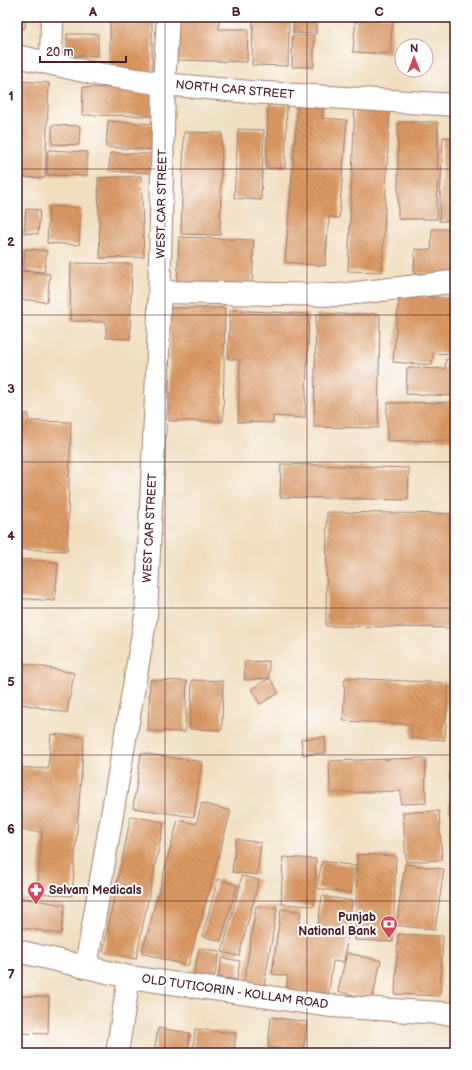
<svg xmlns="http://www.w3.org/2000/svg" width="472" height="1070" viewBox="0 0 472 1070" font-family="'Balsamiq Sans',sans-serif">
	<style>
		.building { fill: url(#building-back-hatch) }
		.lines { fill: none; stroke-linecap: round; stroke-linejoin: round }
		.minor-casing { stroke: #9d7e75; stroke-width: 24 }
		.tertiary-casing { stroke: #9d7e75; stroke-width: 24 }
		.primary-casing { stroke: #9d7e75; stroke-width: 24 }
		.minor { stroke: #fff; stroke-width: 22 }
		.tertiary { stroke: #fff; stroke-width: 22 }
		.primary { stroke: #fff; stroke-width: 22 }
		.grid { fill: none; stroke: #4a1f2b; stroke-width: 1; stroke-opacity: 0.55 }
		.labels { text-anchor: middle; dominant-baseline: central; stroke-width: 4; stroke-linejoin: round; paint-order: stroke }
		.street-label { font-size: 12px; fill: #4a1f2b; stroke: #fff }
		.poi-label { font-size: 12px; font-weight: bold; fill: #4a1f2b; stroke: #fff; text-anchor: start }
		.neatline { fill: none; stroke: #4a1f2b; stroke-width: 1.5 }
		.grid-label { font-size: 13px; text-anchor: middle; font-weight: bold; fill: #4a1f2b }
	</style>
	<defs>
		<pattern id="building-back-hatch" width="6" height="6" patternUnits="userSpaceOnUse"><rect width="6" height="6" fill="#dc9a64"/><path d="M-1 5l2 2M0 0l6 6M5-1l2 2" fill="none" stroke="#b47d53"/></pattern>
	</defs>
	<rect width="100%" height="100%" fill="#fff"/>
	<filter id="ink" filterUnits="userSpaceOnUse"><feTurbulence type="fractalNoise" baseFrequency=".025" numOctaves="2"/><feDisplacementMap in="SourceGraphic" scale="8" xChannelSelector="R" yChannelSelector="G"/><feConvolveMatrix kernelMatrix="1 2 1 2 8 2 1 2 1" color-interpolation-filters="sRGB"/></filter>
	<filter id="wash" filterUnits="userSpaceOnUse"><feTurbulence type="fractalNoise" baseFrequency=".012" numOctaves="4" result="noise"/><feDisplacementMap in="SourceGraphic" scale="16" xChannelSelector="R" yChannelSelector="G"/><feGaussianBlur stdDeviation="0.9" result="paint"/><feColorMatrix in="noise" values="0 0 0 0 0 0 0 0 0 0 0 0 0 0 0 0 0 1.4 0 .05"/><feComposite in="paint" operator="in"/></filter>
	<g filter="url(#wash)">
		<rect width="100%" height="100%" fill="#f0debf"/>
		<g id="blocks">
			<path class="building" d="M17,17H26L25,28H17Z
				M110,17H152V73H110Z
				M177,17H219V29H248L247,62L175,60Z
				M253,17H289L288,66L252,65Z
				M294,17H316V34L293,33Z
				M356,17H393L390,54L353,52Z
				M67,34H98V56L67,55Z
				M292,36H314V67H292Z
				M17,81L49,83L45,178L17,177Z
				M83,87L153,89L152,116L82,115Z
				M298,102L324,104L322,118L347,120L339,218L329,217L325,266L285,262Z
				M355,103L390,104L382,272L348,271Z
				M268,105H287L285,168H266Z
				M108,121L155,124L154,150L106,147Z
				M398,122H438L437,219H398Z
				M52,125L80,126L79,145L52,144Z
				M238,129L264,130L261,200L234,198Z
				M184,132L222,133L220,235L181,234Z
				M443,137L455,138V221H439Z
				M48,150L87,152V176L47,175Z
				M110,153L151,154V173L109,171Z
				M141,176L144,257L100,258L98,178Z
				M49,206L81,208L79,245L47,243Z
				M26,209L40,210L38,234L24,233Z
				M432,229H455V275L414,273L415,249L431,250Z
				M179,237L254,240L252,288L177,285Z
				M17,248L22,249L20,271L50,274L47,302L17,299Z
				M25,249L47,251L44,272L23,270Z
				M71,263L132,264L130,339L106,338V322L70,321Z
				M395,294L455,299L454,354L433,353L432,365L393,362L399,299Z
				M170,308H225L223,421H169Z
				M230,310L309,314L305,418L273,416V423L238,422L240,360L228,359Z
				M316,314H380L378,428L314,427Z
				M446,359H455V396L406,394L407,368L445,369Z
				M455,402V440L387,441V403Z
				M17,413L29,414L28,421L71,422L67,551L17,549Z
				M281,464L409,468L408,500L280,497Z
				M327,512L455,514V628L326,626Z
				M17,559L58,562L55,601L17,598Z
				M269,661V678L245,680L244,662Z
				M17,662L74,673L67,713L17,703Z
				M270,678L279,693L260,704L251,689Z
				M345,678L448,683L445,740L411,738V724L343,721Z
				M150,680L187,681L185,732L148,731Z
				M192,680L223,681L222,730L190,729Z
				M51,734L84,737L72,896L37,893L42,832L17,830V767L48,769Z
				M325,737L326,753L303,755L301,739Z
				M141,753L202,762L194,817L133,808Z
				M425,758L426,803L401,804V791L330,793L329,761Z
				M450,759L455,760V812H449Z
				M202,803L231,811L188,966L142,953L178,820L196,824Z
				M439,811L442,860L406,862L403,812Z
				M131,816L164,822L136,959L103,952Z
				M236,839L261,843L257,875L232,872Z
				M357,854L396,856L393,942L355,940Z
				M283,857L316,859L314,906L281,904Z
				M322,861L356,866L351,894L317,888Z
				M405,864L444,869L435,930L396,925Z
				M242,876L259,880L239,956L222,952Z
				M218,879L237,885L221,941L202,936Z
				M322,896L352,901L344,962L333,961L328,997L286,991L288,976L272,974L281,909L301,912L298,931L317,933Z
				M17,897L65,905L61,934L17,927Z
				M256,906L277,908L264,986L244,982Z
				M398,934L443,936L440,996L395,994Z
				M199,948L220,951L213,982L193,978Z
				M347,953L381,961L372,1000L338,991Z
				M222,958L240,961L237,980L218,977Z
				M453,981H455V1010H452Z
				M17,996L49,997L48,1034L17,1033Z
				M271,1017L307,1022L303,1053H279V1049L268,1047Z
				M158,1028L190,1033L187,1053H154Z
				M195,1029L236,1033L234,1053H193Z"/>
		</g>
	</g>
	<g filter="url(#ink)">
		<use href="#blocks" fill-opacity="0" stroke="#9d7e75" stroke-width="1"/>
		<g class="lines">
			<g class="minor-casing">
				<path id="minor" d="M17,56L97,74L164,84L168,17
					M51,63L52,17
					M160,292L338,295L452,282"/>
			</g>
			<g class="tertiary-casing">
				<path id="tertiary" d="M86,967L146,616L158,352L164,84L250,92L455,105
					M117,1053L129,977"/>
			</g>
			<g class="primary-casing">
				<path id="primary" d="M17,951L129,977L331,1006L455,1014"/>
			</g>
			<use href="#minor" class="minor"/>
			<use href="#tertiary" class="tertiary"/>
			<use href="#primary" class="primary"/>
		</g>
	</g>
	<path class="grid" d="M165,17V1053M307,17V1053M17,169H455M17,315H455M17,462H455M17,608H455M17,755H455M17,901H455"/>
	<defs>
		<g id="pharmacy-pin" transform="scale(0.9)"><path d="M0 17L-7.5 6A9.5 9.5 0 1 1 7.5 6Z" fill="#d1495b" stroke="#fff"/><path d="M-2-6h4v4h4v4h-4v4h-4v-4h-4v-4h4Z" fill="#fff"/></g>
		<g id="bank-pin" transform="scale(0.9)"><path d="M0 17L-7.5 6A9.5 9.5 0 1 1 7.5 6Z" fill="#d1495b" stroke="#fff"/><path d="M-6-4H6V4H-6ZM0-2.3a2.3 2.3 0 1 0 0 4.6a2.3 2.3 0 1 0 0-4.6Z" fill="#fff"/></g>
	</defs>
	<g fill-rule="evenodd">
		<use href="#pharmacy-pin" x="36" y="890"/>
		<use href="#bank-pin" x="389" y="924"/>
	</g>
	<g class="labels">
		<g class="street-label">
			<text transform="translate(235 90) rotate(5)">NORTH CAR STREET</text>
			<text transform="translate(162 204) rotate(-89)">WEST CAR STREET</text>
			<text transform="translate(150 528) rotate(-87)">WEST CAR STREET</text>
			<text transform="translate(235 992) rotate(8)">OLD TUTICORIN - KOLLAM ROAD</text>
		</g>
		<g class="poi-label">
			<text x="49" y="890">Selvam Medicals</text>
			<text x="376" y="917" text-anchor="end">Punjab<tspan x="376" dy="14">National Bank</tspan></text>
		</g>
	</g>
	<rect width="472" height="1070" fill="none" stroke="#fff" stroke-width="44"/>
	<g transform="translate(414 58)"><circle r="19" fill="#ffffff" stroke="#b7a5aa"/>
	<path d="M0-3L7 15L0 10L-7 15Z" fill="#d1495b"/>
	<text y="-6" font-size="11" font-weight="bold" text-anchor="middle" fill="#4a1f2b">N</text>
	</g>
	<path d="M40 56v6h86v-6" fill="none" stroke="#4a1f2b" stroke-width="2"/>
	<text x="46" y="56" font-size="12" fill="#4a1f2b" stroke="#ffffff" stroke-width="3" paint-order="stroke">20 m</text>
	<rect x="22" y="22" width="428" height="1026" class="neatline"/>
	<g class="grid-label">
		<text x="93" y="16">A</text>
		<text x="236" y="16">B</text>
		<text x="379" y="16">C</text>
		<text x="11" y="100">1</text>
		<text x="11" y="246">2</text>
		<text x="11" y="393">3</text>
		<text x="11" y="540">4</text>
		<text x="11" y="686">5</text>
		<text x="11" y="833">6</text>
		<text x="11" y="979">7</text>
	</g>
</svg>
